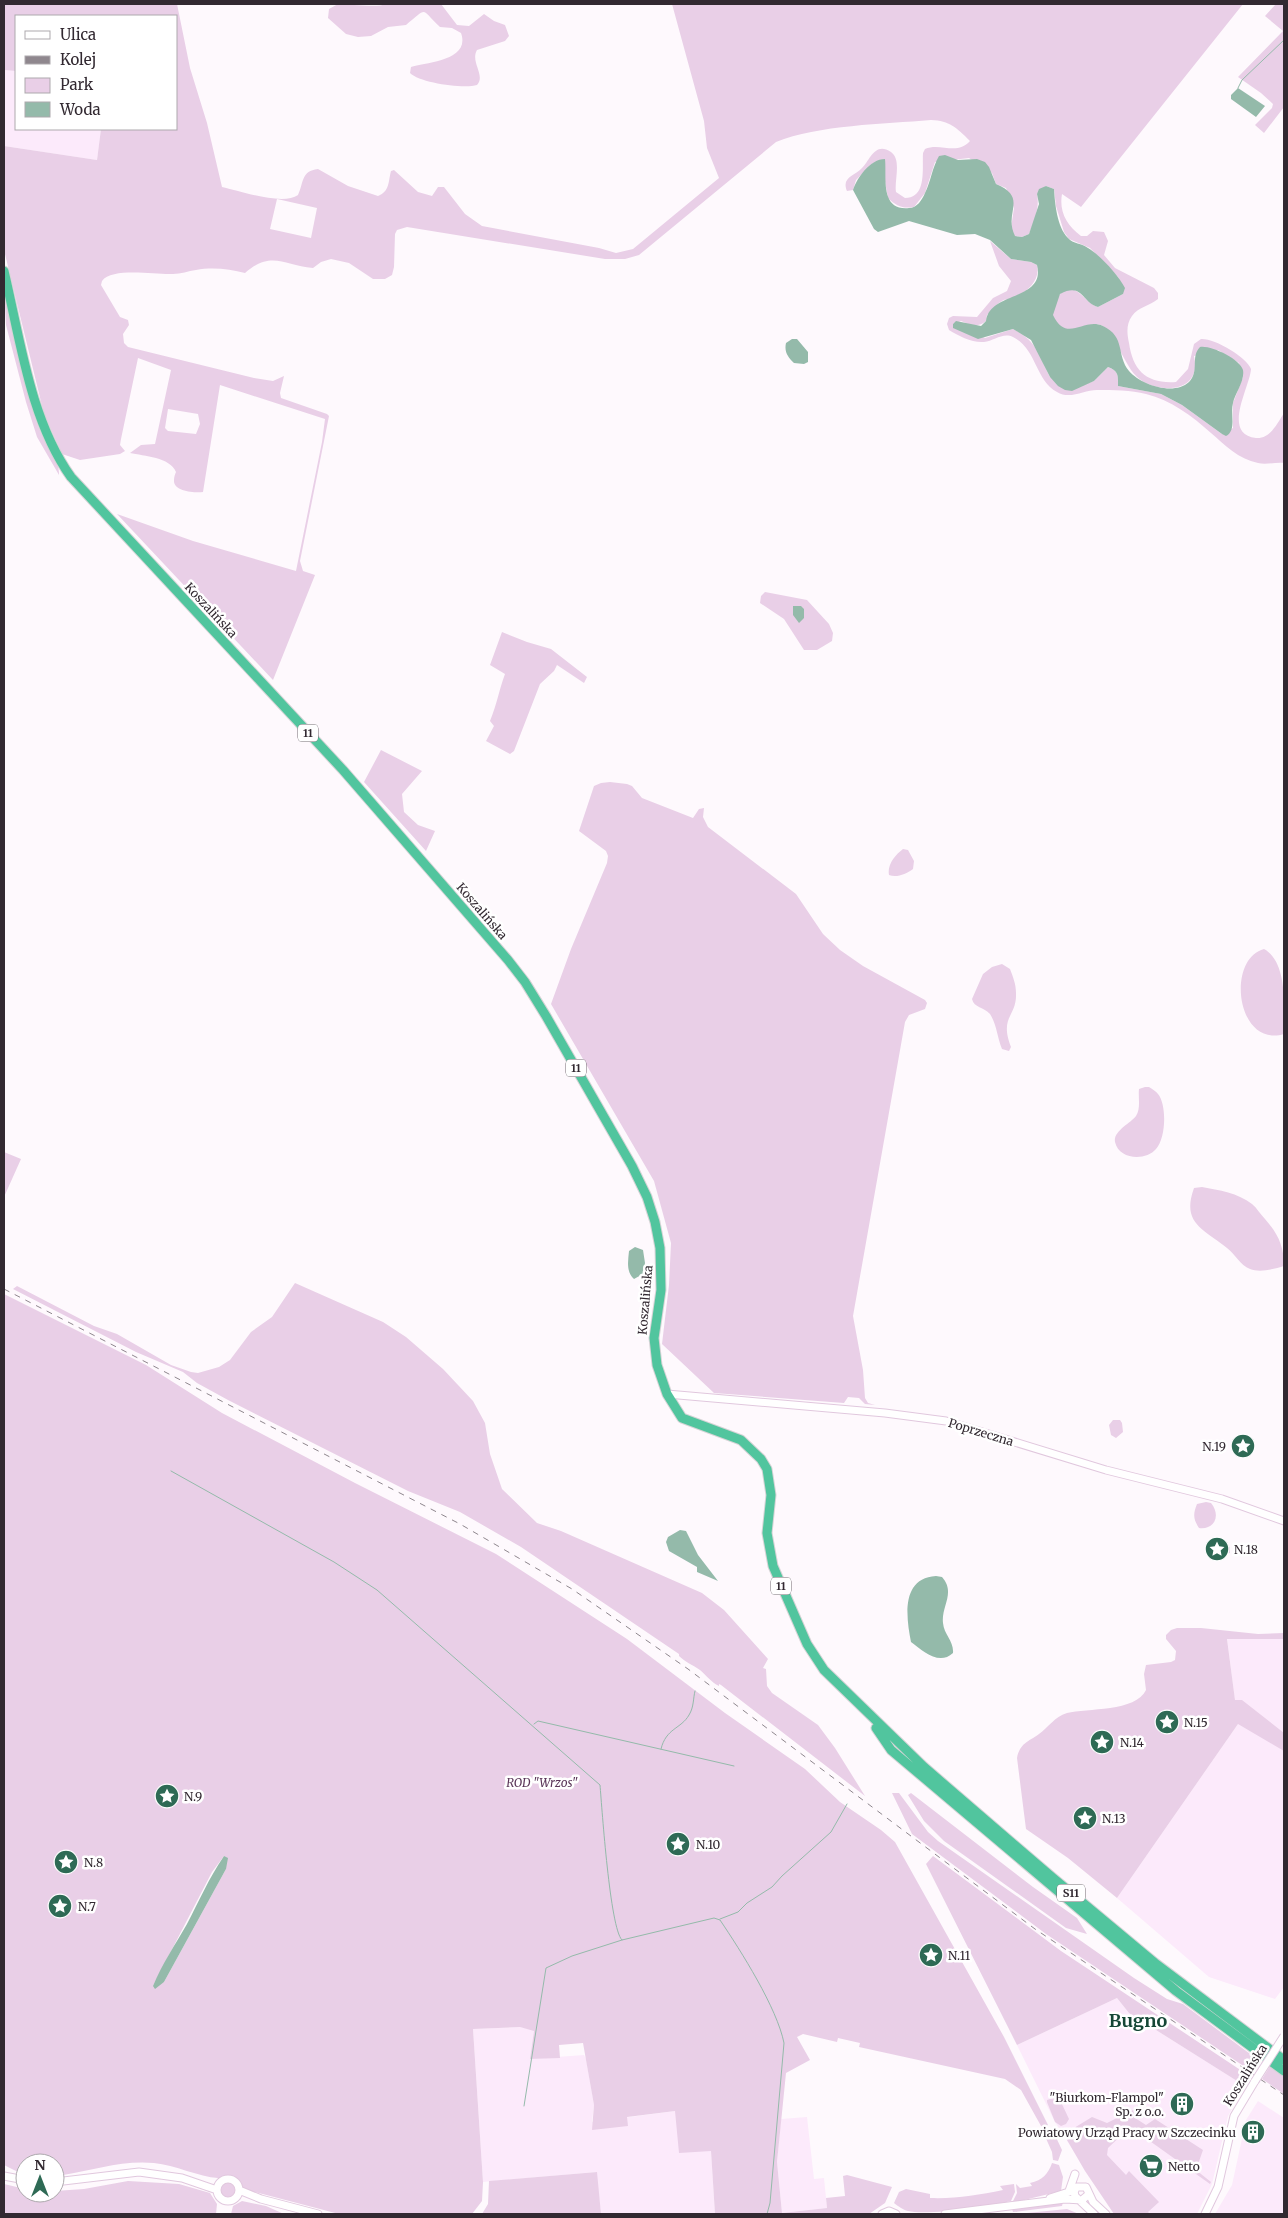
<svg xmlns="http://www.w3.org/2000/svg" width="1288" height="2218" viewBox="0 0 1288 2218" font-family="Merriweather,serif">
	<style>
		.built { fill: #fceafb }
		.green { fill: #e9cfe7; fill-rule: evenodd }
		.water { fill: #94baaa }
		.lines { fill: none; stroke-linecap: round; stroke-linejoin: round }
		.stream { stroke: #94baaa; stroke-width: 1 }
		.secondary-casing { stroke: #e1c8de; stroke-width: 9 }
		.highway-casing { stroke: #d6d4d6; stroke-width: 11 }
		.secondary { stroke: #fff; stroke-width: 7 }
		.highway { stroke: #51c59e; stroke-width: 9 }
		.rail { stroke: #8f878e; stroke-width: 1; stroke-dasharray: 6 6; stroke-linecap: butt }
		.secondary-bridge-casing { stroke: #e1c8de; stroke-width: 9; stroke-linecap: butt }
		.secondary-bridge { stroke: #fff; stroke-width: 7 }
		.labels { text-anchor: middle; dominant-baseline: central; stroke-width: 5; stroke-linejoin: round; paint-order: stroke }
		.shield { fill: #fff; stroke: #70696f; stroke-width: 1 }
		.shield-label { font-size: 11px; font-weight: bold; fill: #322931 }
		.street-label { font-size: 12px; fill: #322931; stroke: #fff }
		.poi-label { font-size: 12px; fill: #322931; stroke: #fff; text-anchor: start }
		.park-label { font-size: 12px; font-style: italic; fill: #5a3558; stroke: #fff }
		.district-label { font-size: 18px; font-weight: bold; fill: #154736; stroke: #fff }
	</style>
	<rect width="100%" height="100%" fill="#fef9fd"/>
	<path class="built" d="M4,70L16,71V129H101L97,160L4,146Z
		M1227,1638L1284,1639V1987L1275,1999L1209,1977L1117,1898L1238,1724Z
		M1117,1998L1129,2013L1245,2086L1228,2116L1212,2184L1197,2214H1114L1055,2122L1017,2045Z
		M520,2027L534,2030L530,2059L584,2055L586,2059L594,2105L592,2122L675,2111L711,2151L715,2214H601L596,2172L483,2182L473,2029Z
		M1258,2101L1284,2118V2214H1215L1232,2185L1246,2120Z
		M807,2117L814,2179L824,2178L827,2208L782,2213L777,2162L781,2119Z"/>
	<path class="green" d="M4,4H177L190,68L207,123L222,187C240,191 283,206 298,195C304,182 301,171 318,169L348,186L378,196C390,191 388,182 391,171L394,170L418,192L432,196L438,187H444L465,214L482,226L599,248L616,253L633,249L719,178L707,148L704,121L672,4H1243L1081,207L1062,194C1059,211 1066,225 1081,236H1087L1093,231L1104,232L1108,241L1104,255L1115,268L1154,288L1158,293V299C1150,306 1138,307 1132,316C1126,324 1127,334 1129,343C1133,371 1147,384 1176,382L1188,369L1194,344L1201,339C1214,338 1247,357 1251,369C1250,387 1221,434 1256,438C1270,439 1277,424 1284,413V463C1276,462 1266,465 1258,463C1238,459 1225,445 1211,433C1192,416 1171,400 1146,394C1131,390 1113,390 1097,390C1084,390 1070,400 1057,392C1035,380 1037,349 1013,337C1003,332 994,341 984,342C972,343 959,336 949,330L947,324L949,318L953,316L977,317L993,298L1007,291L1011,281L999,266L990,241L1011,259L1031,262L1037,265C1041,282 1024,295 1009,299C1006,300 1004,299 1002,301C996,304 991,311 987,315L986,321C978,328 970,325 961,321L953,324L985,338L1013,329C1037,341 1038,354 1050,377L1083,385L1094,381L1108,367C1119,371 1118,376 1118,386L1161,394L1182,405L1222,434L1233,428V403L1243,377L1239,363L1218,350L1194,356C1196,365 1196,374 1189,381C1182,388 1173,388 1164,388C1129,384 1129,361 1112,338C1110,334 1107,329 1103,326C1089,318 1068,340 1056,323C1054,319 1052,316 1053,312C1053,308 1057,298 1060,294C1074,278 1087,305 1098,307L1123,294L1118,277L1090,248L1069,239L1064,232L1056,206L1054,189L1046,186L1037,194C1040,207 1034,222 1029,234L1022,237L1014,236L1011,228L1014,208L1006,188L996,184L992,173L969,158L935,162L925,193L914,207C903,209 896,206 888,198L884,176L873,163L856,180L853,190L847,191C841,177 855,176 862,168C870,160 875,141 891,152C902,160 894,181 896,192L905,198C927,198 922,168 923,153L925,149C940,142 957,156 970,141C956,127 950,121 931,120C884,124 818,125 776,142L639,255L625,259H605L407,227L397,230L395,234L394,267L392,275L385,279H373L349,263L331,259L321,262L313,268C284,265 271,250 245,273C230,269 212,267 196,270C188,271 181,274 173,274C156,275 112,267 102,281L101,285L120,317L128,320L129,325L123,334L124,343L128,347L254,378L273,381L284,376L280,393L281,398L327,414L329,416L300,561L303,571L315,575L273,680L117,514L193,541L296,571L322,442L325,419L220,385L203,492C196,493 173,492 174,480C174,477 175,474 176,472C170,457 144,456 130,453L141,445L155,444L171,370L138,358L121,439L120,445L125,451L120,454L80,460L62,454L44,414L4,250V146L97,160L101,129H176V16H16V71L4,70ZM277,199L317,208L311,238L270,229ZM168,409L198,414L200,424L196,434L168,431L165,428Z
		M338,4C350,4 378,8 386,4H441L457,25L469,26L484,14L494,21L505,25L509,36L505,41L477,50C470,62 486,75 477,85C464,89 420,83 410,73L411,67C425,62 471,61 461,33L452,28L440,27C420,9 429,6 406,25L388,27L371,36L358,37L346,34L328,18L329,9Z
		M1276,4H1284V107L1264,133L1255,125L1272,108L1273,104L1261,93L1238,77L1283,31L1265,16Z
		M4,289C15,333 24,392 41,433C47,446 60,461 59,475L37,437L26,402L6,325Z
		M765,592L807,600L829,624L833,633L832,641L817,650H804L784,619L760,603L761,596Z
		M502,632L527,642L551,649L587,677L584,683L557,665L554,671L540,684L514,751L510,754L486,741L494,726L490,721C497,704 499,690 505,674L490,665Z
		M381,750L422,771L402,794L404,812L418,825L435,831L426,851L364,782Z
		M610,782L627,784L632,786L642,798L693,818L699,809L704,808L703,817L708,827L796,894L823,934L840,950L863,966L925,1000L927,1003L925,1009L909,1015L905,1022L853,1316L863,1370L865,1398L868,1403L875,1405L865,1404L859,1398L848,1397L844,1403L714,1393L662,1344L669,1285L671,1243L654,1181L551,1004L571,949L607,863L608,856L606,851L579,831L594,786L601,783Z
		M903,849L908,850L914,861L913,869C906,874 897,878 889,875C887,865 895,855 903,849Z
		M1264,949C1288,962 1284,1008 1284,1034C1236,1048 1226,959 1264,949Z
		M1002,964L1010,969C1013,977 1016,984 1016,993C1017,1017 999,1016 1011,1047L1009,1051L1002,1049C997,1037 997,1025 990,1014C984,1007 974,1008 972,999L983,974L992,967Z
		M1145,1087H1149C1152,1089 1156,1091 1158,1094C1167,1105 1166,1138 1156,1149C1146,1161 1119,1160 1115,1142C1113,1131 1131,1123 1136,1116C1141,1108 1138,1098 1139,1089Z
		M4,1152L21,1159L4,1197Z
		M1202,1187C1219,1190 1238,1193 1252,1204C1257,1208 1260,1214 1265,1219C1278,1234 1284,1246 1284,1266C1274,1269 1260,1273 1250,1269C1240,1265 1235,1254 1227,1248C1204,1229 1181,1224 1194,1188Z
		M295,1283L383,1322L406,1337L443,1369L473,1401L485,1423L490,1454L502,1489L537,1523L561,1531L702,1593L724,1610L768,1659L763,1668L766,1669L767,1686L772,1693L818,1725L835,1748L865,1796L721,1685L719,1684V1686C711,1682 707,1676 700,1670C693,1665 685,1662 679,1656V1654L521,1547L460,1512L408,1491L228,1400L197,1383L183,1372L136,1352L13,1289L17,1286L94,1326L117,1334L171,1365L191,1372L198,1373L219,1367L230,1360L251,1332L272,1317Z
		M4,1294L146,1365L222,1413L355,1483L496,1554L627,1639L725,1713L805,1769L840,1802L881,1830L895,1842L1004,2037L1048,2125L1044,2127L1041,2126L1021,2090L1005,2079L859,2047L860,2043L838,2038L837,2042L803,2034L797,2037L810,2060L786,2073L777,2162L782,2213L827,2208L826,2198L845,2196L843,2176L847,2175L892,2187L885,2203L869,2214H715L711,2151L679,2153L675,2111L627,2117L628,2126L592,2130L594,2105L583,2043L559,2045L560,2058L530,2059L534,2031L520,2027L473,2029L483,2182L482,2201L472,2214H339L243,2189C236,2172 230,2179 218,2178C199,2177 175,2165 154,2163C123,2160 93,2170 63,2175H55V2163H25V2173L16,2171L4,2165ZM224,1856L226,1869L164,1982L153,1986L212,1872Z
		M1113,1420H1120L1122,1423L1123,1432L1116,1438L1111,1435L1109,1425Z
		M1206,1502L1211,1503C1221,1515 1215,1530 1199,1528C1193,1519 1193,1514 1197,1504Z
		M1219,1542L1230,1547V1553L1218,1555L1209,1550V1546Z
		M1177,1628H1201L1258,1634L1284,1633V1639H1227L1235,1700H1242L1284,1733V1751L1238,1724L1117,1898L1068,1858L1026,1829L1017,1758C1020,1743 1028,1742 1039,1734C1049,1727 1054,1717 1067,1713C1087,1708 1136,1712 1146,1690L1144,1674L1146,1665L1171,1662L1175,1660L1176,1651L1166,1639V1635L1171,1630Z
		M892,1793H899L928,1832L938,1841L1134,1978L1167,1999L1183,2004L1261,2062L1254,2073L1046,1934L912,1834Z
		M911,1793L1033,1887L1077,1918L1087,1934L1066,1928L944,1841L924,1821L908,1795Z
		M933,1856L1061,1951L1251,2077L1245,2086L1129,2013L1117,1998L1017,2045L926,1864Z
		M1270,2066L1284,2076V2094L1262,2079Z
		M1056,2097L1060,2100L1069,2119L1066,2124L1061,2126L1055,2122L1047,2102V2100Z
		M1133,2110L1138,2113L1135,2118L1146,2125L1155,2119L1203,2150L1196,2170L1211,2182L1210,2184L1133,2129H1128L1108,2148L1107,2155L1126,2175L1129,2171L1159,2202L1148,2212L1150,2214H1114L1085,2171L1067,2140L1074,2128L1092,2117L1107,2123Z
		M1050,2130L1053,2131L1062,2150L1058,2161L1053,2160L1052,2152L1044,2134Z
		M1052,2163L1059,2165L1063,2177L1061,2191L1012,2203L1017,2193L1016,2184L1020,2188L1032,2186L1030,2183C1043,2180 1048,2174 1052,2163Z
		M597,2172L601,2214H482L488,2204L489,2181Z
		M128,2181L179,2184L210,2193L217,2204L216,2214H4V2184L25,2189V2193H55V2191L84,2189Z
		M220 2190a8 8 0 1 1 16 0a8 8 0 1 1-16 0Z
		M1014,2184L1015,2192L1011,2201C990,2206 927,2216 908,2211C903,2210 898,2206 894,2203L899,2192L906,2189L930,2194V2198C955,2199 978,2195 1003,2190L1000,2186Z
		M242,2201L266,2206L284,2214H231L233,2206Z
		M1063,2202L1062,2206L1013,2212L1012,2209Z
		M1067,2209L1079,2214H1017Z"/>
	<path class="water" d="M1238,88L1265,106L1256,117L1231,99V95Z
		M945,155L958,160L977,159L985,162L989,167L996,184C1029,198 1003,212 1015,236L1022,237L1029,234L1039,204L1037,194L1039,189L1046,186L1054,189C1055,204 1057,227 1068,238C1073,244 1082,243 1088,248C1100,255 1119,276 1125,288L1123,294L1098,307C1082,303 1083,282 1060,294L1053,315C1067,344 1083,317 1103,326C1126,337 1116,355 1129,371C1141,385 1174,396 1189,382C1200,371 1190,357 1200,347C1211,345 1240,359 1243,370C1245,381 1235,393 1233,403C1230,414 1237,430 1226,436L1222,434L1182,405L1161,394L1118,386C1118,376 1119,371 1108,367L1094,381L1072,391L1065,390L1058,386L1050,377L1031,340L1013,329L978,339L953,328V324L956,321L981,326L986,321C989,291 1046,301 1037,265L1031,262L1011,259L990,240L975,234L957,235L909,221L878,232L874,229L853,190C857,178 870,159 885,159C887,176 879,211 909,208C917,208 922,200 925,193C931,181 932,168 939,156Z
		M792,339H797L808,352V362L804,364L794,363C788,357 784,352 786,343Z
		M793,606H801L804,609V618L799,623L793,615Z
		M635,1247L643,1250L645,1263L643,1274L634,1279C626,1272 628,1261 629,1251Z
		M680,1530L686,1531L698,1555L718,1581L697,1572V1567L669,1551L666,1542L668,1537Z
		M936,1576L942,1577C956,1593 941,1606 943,1623C944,1635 954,1641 953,1653C939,1666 923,1651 911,1642C906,1617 901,1578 936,1576Z
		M224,1856L228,1858L226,1869L164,1982L155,1989L153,1986C162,1964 175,1945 187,1924C199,1901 209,1878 224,1856Z"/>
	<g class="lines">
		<path class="stream" d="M1238,88L1242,80L1284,40
			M171,1471L334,1562L377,1590L600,1785C602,1809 610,1928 622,1940L714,1918L720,1920C741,1951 777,2008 784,2043L770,2203L767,2214
			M534,1724L538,1721L734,1766
			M661,1749C666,1728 681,1729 689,1715C694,1707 693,1699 695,1691
			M720,1919L738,1912L747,1903L772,1887L782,1876L831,1832L847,1804
			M524,2106L546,1968L572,1956L622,1940"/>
		<g class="secondary-casing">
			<path id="secondary" d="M667,1394L885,1413L946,1421L1106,1470L1222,1499L1284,1521
				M4,2176L25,2180
				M217 2190a11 11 0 1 1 22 0a11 11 0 1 1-22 0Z
				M55,2182L139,2172L182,2178L217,2190
				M239,2190L261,2199L318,2214
				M1069,2191L1075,2174
				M1050,2198L1075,2190
				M882,2214L889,2211L896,2214
				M945,2214L1065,2199L1082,2200L1088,2195
				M1094,2214L1075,2196L1074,2191L1077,2187H1086L1093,2202L1106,2214
				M1205,2214L1218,2187L1234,2116L1255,2081"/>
		</g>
		<g class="highway-casing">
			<path id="highway" d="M4,271C20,338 30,420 71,477L343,770L508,960L525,982L546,1016L632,1166L647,1197L655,1222L660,1248L661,1290L654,1338L657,1365L667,1394L682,1418L741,1440L761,1459L767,1469L771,1495L767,1533L773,1566L807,1644L824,1670L924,1767L1053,1878L1155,1963L1284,2060
				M876,1728L891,1750L1176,1991L1284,2071"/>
		</g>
		<use href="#secondary" class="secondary"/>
		<use href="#highway" class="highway"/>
		<path class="rail" d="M4,1289L460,1524L572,1589L688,1669L1035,1929L1284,2095"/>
		<g class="secondary-bridge-casing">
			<path id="secondary-bridge" d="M1255,2081L1284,2036"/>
		</g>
		<use href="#secondary-bridge" class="secondary-bridge"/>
	</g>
	<defs>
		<g id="sight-disc" transform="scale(1.25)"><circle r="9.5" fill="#2e6a55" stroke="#fff"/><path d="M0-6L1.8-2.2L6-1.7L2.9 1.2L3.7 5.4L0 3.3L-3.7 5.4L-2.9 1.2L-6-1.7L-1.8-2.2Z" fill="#fff"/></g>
		<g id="building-disc" transform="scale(1.25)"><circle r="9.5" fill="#2e6a55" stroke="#fff"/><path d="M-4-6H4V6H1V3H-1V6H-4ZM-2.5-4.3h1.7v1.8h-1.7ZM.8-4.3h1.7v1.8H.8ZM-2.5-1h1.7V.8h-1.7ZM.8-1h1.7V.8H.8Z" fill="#fff"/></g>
		<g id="supermarket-disc" transform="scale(1.25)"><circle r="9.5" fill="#2e6a55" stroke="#fff"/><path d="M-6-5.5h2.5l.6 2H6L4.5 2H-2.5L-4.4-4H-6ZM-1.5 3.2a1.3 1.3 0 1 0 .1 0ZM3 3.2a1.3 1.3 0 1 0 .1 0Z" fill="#fff"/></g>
	</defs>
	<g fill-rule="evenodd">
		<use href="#sight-disc" x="1243" y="1446"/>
		<use href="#sight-disc" x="1217" y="1549"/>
		<use href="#sight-disc" x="1167" y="1722"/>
		<use href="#sight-disc" x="1102" y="1742"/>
		<use href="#sight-disc" x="167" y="1796"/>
		<use href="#sight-disc" x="1085" y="1818"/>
		<use href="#sight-disc" x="678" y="1844"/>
		<use href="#sight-disc" x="66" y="1862"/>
		<use href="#sight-disc" x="60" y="1906"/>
		<use href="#sight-disc" x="931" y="1955"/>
		<use href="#building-disc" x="1182" y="2104"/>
		<use href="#building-disc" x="1253" y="2132"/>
		<use href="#supermarket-disc" x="1151" y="2166"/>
	</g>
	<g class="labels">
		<g class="shield">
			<rect x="298" y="724.5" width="20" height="17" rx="4"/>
			<rect x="566" y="1059.5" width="20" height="17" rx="4"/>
			<rect x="771" y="1577.5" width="20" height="17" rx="4"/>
			<rect x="1057" y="1884.5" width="28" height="17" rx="4"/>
		</g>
		<g class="shield-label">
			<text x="308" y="733">11</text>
			<text x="576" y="1068">11</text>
			<text x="781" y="1586">11</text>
			<text x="1071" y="1893">S11</text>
		</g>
		<g class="street-label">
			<text transform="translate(211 610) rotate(47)">Koszalińska</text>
			<text transform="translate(482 911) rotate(49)">Koszalińska</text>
			<text transform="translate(645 1300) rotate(-85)">Koszalińska</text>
			<text transform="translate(981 1432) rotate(17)">Poprzeczna</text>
			<text transform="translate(1245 2075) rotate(-58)">Koszalińska</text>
		</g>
		<g class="poi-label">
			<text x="1226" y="1446" text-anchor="end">N.19</text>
			<text x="1234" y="1549">N.18</text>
			<text x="1184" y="1722">N.15</text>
			<text x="1120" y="1742">N.14</text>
			<text x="184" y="1796">N.9</text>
			<text x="1102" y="1818">N.13</text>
			<text x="696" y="1844">N.10</text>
			<text x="84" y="1862">N.8</text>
			<text x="78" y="1906">N.7</text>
			<text x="948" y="1955">N.11</text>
			<text x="1164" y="2097" text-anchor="end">"Biurkom-Flampol"<tspan x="1164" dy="14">Sp. z o.o.</tspan></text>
			<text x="1236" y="2132" text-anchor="end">Powiatowy Urząd Pracy w Szczecinku</text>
			<text x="1168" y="2166">Netto</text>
		</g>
		<g class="park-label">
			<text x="542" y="1782">ROD "Wrzos"</text>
		</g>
		<g class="district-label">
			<text x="1138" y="2020">Bugno</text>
		</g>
	</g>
	<rect width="1288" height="2218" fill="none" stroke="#322931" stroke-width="10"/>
	<rect x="15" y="15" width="162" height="115" fill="#ffffff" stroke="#ada9ad"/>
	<rect x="25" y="31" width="25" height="8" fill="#ffffff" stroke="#ada9ad"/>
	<text x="60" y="40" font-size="15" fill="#322931">Ulica</text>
	<rect x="25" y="56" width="25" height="8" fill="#8f878e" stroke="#ada9ad"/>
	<text x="60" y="65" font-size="15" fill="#322931">Kolej</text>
	<rect x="25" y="78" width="25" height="15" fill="#e9cfe7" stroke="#ada9ad"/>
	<text x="60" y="90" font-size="15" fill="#322931">Park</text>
	<rect x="25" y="102" width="25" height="15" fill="#94baaa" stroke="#ada9ad"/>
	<text x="60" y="115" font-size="15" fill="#322931">Woda</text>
	<g transform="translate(40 2178)"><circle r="24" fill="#ffffff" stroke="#ada9ad"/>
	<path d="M0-4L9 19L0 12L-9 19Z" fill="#2e6a55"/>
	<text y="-8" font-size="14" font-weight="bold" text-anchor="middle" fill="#322931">N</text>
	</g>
</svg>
